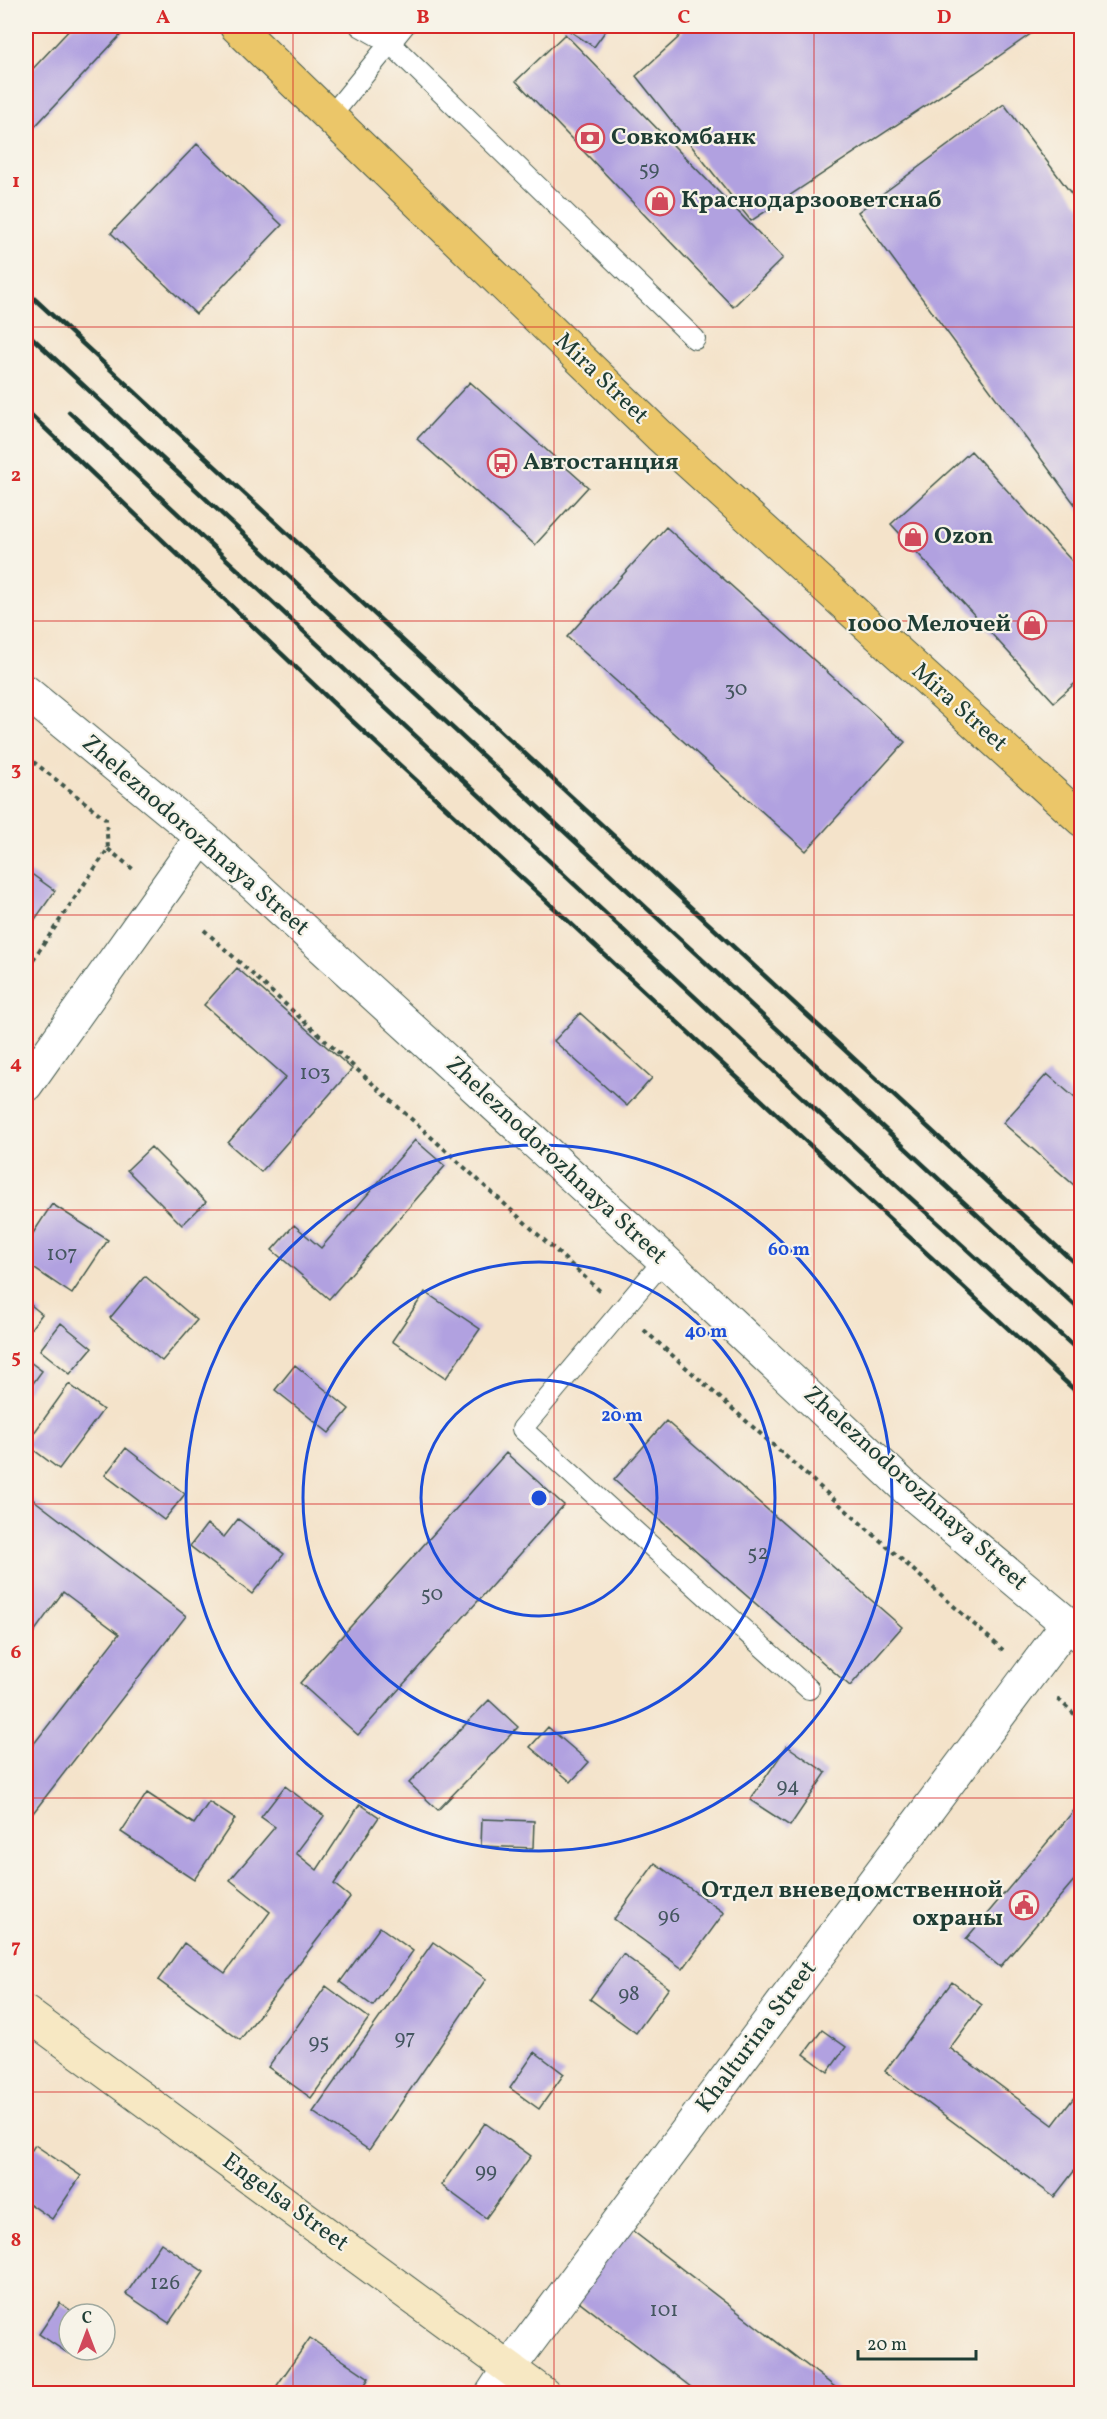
<svg xmlns="http://www.w3.org/2000/svg" width="1107" height="2419" viewBox="0 0 1107 2419" font-family="Vollkorn,serif">
	<style>
		.building { fill: #b1a1e0 }
		.lines { fill: none; stroke-linecap: round; stroke-linejoin: round }
		.lane-casing { stroke: #3f564a; stroke-width: 22 }
		.street-casing { stroke: #3f564a; stroke-width: 35 }
		.secondary-casing { stroke: #3f564a; stroke-width: 35 }
		.primary-casing { stroke: #3f564a; stroke-width: 35 }
		.path { stroke: #3f564a; stroke-width: 4; stroke-dasharray: 4.5 4.5; stroke-linecap: butt }
		.lane { stroke: #fff; stroke-width: 20 }
		.street { stroke: #fff; stroke-width: 33 }
		.secondary { stroke: #f7e8c3; stroke-width: 33 }
		.primary { stroke: #ebc669; stroke-width: 33 }
		.rail { stroke: #1f3d34; stroke-width: 4.5 }
		.grid { fill: none; stroke: #d62828; stroke-width: 1.5; stroke-opacity: 0.55 }
		.ring { fill: none; stroke: #1d4ed8; stroke-width: 3 }
		.labels { text-anchor: middle; dominant-baseline: central; stroke-width: 4.5; stroke-linejoin: round; paint-order: stroke }
		.number-label { font-size: 21px; fill: #44565f }
		.poi-label { font-size: 24px; font-weight: bold; fill: #1f3d34; stroke: #f7f3e8; text-anchor: start }
		.street-label { font-size: 24px; fill: #1f3d34; stroke: #f7f3e8 }
		.centre { fill: #1d4ed8; stroke: #f7f3e8; stroke-width: 3 }
		.ring-label { font-size: 18px; text-anchor: middle; font-weight: bold; fill: #1d4ed8; stroke: #f7f3e8; stroke-width: 4.5; stroke-linejoin: round; paint-order: stroke }
		.neatline { fill: none; stroke: #d62828; stroke-width: 2 }
		.grid-label { font-size: 20px; text-anchor: middle; font-weight: bold; fill: #d62828 }
	</style>
	<rect width="100%" height="100%" fill="#f7f3e8"/>
	<filter id="ink" filterUnits="userSpaceOnUse"><feTurbulence type="fractalNoise" baseFrequency=".0167" numOctaves="2"/><feDisplacementMap in="SourceGraphic" scale="12" xChannelSelector="R" yChannelSelector="G"/><feConvolveMatrix kernelMatrix="1 2 1 2 8 2 1 2 1" color-interpolation-filters="sRGB"/></filter>
	<filter id="wash" filterUnits="userSpaceOnUse"><feTurbulence type="fractalNoise" baseFrequency=".008" numOctaves="4" result="noise"/><feDisplacementMap in="SourceGraphic" scale="24" xChannelSelector="R" yChannelSelector="G"/><feGaussianBlur stdDeviation="1.35" result="paint"/><feColorMatrix in="noise" values="0 0 0 0 0 0 0 0 0 0 0 0 0 0 0 0 0 1.4 0 .05"/><feComposite in="paint" operator="in"/></filter>
	<g filter="url(#wash)">
		<rect width="100%" height="100%" fill="#f4e3ca"/>
		<g id="blocks">
			<path class="building" d="M73,26H129L26,136V76Z
				M562,26H609L594,47Z
				M684,26H1042L975,73L751,221L636,76L678,38Z
				M565,34L783,258L733,307L516,81Z
				M1004,104L1082,208V514L858,212Z
				M197,144L282,225L196,314L111,233Z
				M470,382L588,487L535,545L417,439Z
				M971,451L1082,572V677L1054,702L891,524Z
				M666,527L905,742L806,851L567,637Z
				M26,870L55,891L26,932Z
				M237,968L352,1069L261,1172L228,1143L286,1077L204,1005Z
				M580,1013L652,1078L627,1106L554,1041Z
				M1047,1074L1082,1104V1192L1003,1123Z
				M415,1140L445,1166L329,1299L272,1250L294,1225L321,1248Z
				M151,1147L206,1202L182,1225L127,1170Z
				M52,1204L108,1240L72,1294L26,1263V1244Z
				M145,1276L197,1320L162,1361L110,1318Z
				M425,1292L480,1329L446,1378L392,1341Z
				M26,1301L42,1314L26,1335Z
				M61,1323L92,1348L70,1374L40,1350Z
				M26,1359L42,1371L26,1393Z
				M295,1365L349,1409L329,1433L275,1390Z
				M69,1384L103,1410L59,1469L26,1444Z
				M666,1421L902,1627L850,1686L614,1480Z
				M126,1448L185,1494L164,1520L105,1475Z
				M506,1453L564,1505L358,1735L300,1683Z
				M26,1494L186,1616L26,1822V1754L119,1634L63,1592L26,1643Z
				M238,1519L284,1554L252,1594L190,1546L207,1524L224,1537Z
				M489,1700L518,1727L438,1810L409,1783Z
				M548,1727L589,1762L571,1782L530,1747Z
				M787,1746L826,1773L790,1826L750,1800Z
				M285,1786L324,1816L296,1853L317,1870L360,1804L379,1817L334,1884L350,1897L240,2040L158,1980L184,1943L225,1973L270,1912L230,1880L275,1827L261,1817Z
				M147,1793L194,1824L209,1802L235,1819L194,1880L121,1832Z
				M1082,1801V1871L1000,1967L966,1939Z
				M482,1819L534,1821L533,1848L481,1846Z
				M655,1863L724,1913L683,1969L614,1919Z
				M380,1927L413,1951L373,2006L340,1982Z
				M433,1942L486,1979L369,2150L313,2112Z
				M623,1954L669,1988L636,2033L590,1999Z
				M952,1982L982,2005L950,2048L1053,2125L1082,2087V2161L1054,2197L885,2071Z
				M326,1986L369,2018L311,2098L268,2067Z
				M822,2030L846,2047L828,2072L804,2054Z
				M535,2052L564,2074L539,2109L510,2088Z
				M485,2123L531,2156L486,2218L441,2185Z
				M35,2145L81,2176L52,2219L26,2201V2159Z
				M625,2225L844,2394H700L571,2295Z
				M161,2243L204,2272L169,2323L126,2294Z
				M60,2303L76,2314H69V2350H71L69,2354L39,2334Z
				M310,2338L369,2378L359,2394H271Z"/>
		</g>
	</g>
	<g filter="url(#ink)">
		<use href="#blocks" fill-opacity="0" stroke="#3f564a" stroke-width="1.5"/>
		<g class="lines">
			<g class="lane-casing">
				<path id="lane" d="M360,26L390,43L695,339
					M330,117L404,26
					M664,1260L522,1429L809,1689"/>
			</g>
			<g class="street-casing">
				<path id="street" d="M26,692L202,837L664,1260L908,1490L1082,1636
					M26,1085L202,837
					M492,2394L509,2368L1068,1623"/>
			</g>
			<g class="secondary-casing">
				<path id="secondary" d="M26,2013L544,2394"/>
			</g>
			<g class="primary-casing">
				<path id="primary" d="M236,26L659,435L1082,820"/>
			</g>
			<path class="path" d="M26,756L106,819L108,849L26,970
				M108,849L134,870
				M204,930L600,1291
				M644,1330L1003,1650
				M1058,1699L1082,1721"/>
			<use href="#lane" class="lane"/>
			<use href="#street" class="street"/>
			<use href="#secondary" class="secondary"/>
			<use href="#primary" class="primary"/>
			<path class="rail" d="M26,291L1082,1270
				M26,332L1082,1312
				M26,410L349,718L1082,1397
				M69,412L894,1183L1082,1354"/>
		</g>
	</g>
	<path class="grid" d="M293,26V2394M554,26V2394M814,26V2394M26,327H1082M26,621H1082M26,915H1082M26,1210H1082M26,1504H1082M26,1798H1082M26,2092H1082"/>
	<g class="ring">
		<circle cx="539" cy="1498" r="118"/>
		<circle cx="539" cy="1498" r="236"/>
		<circle cx="539" cy="1498" r="353"/>
	</g>
	<defs>
		<g id="bank-ring" transform="scale(1.5)"><circle r="9.5" fill="#f7f3e8" stroke="#d1495b" stroke-width="1.5"/><path d="M-6-4H6V4H-6ZM0-2.3a2.3 2.3 0 1 0 0 4.6a2.3 2.3 0 1 0 0-4.6Z" fill="#d1495b"/></g>
		<g id="shop-ring" transform="scale(1.5)"><circle r="9.5" fill="#f7f3e8" stroke="#d1495b" stroke-width="1.5"/><path d="M-5-2.5h2.3a2.7 3.5 0 0 1 5.4 0H5L5.5 6h-11ZM-1.5-2.5h3a1.5 2.3 0 0 0-3 0Z" fill="#d1495b"/></g>
		<g id="bus-ring" transform="scale(1.5)"><circle r="9.5" fill="#f7f3e8" stroke="#d1495b" stroke-width="1.5"/><path d="M-5-6H5V4H4V6H2V4H-2V6H-4V4H-5ZM-3.5-4V0h7V-4ZM-3.5 1.2v1.5H-2V1.2ZM2 1.2v1.5H3.5V1.2Z" fill="#d1495b"/></g>
		<g id="civic-ring" transform="scale(1.5)"><circle r="9.5" fill="#f7f3e8" stroke="#d1495b" stroke-width="1.5"/><path d="M-.6-6.5H3V-4.5H.6V-3L4-1V1h2V6H-6V1h2V-1L-.6-3ZM-1.2 2.5V6h2.4V2.5Z" fill="#d1495b"/></g>
	</defs>
	<g fill-rule="evenodd">
		<use href="#bank-ring" x="590" y="138"/>
		<use href="#shop-ring" x="660" y="201"/>
		<use href="#bus-ring" x="502" y="463"/>
		<use href="#shop-ring" x="913" y="537"/>
		<use href="#shop-ring" x="1032" y="625"/>
		<use href="#civic-ring" x="1024" y="1905"/>
	</g>
	<g class="labels">
		<g class="number-label">
			<text x="649" y="169">59</text>
			<text x="736" y="689">30</text>
			<text x="315" y="1073">103</text>
			<text x="62" y="1254">107</text>
			<text x="758" y="1553">52</text>
			<text x="432" y="1594">50</text>
			<text x="788" y="1786">94</text>
			<text x="669" y="1916">96</text>
			<text x="629" y="1994">98</text>
			<text x="405" y="2038">97</text>
			<text x="319" y="2042">95</text>
			<text x="486" y="2171">99</text>
			<text x="165" y="2283">126</text>
			<text x="664" y="2310">101</text>
		</g>
		<g class="poi-label">
			<text x="611" y="138">Совкомбанк</text>
			<text x="681" y="201">Краснодарзооветснаб</text>
			<text x="523" y="463">Автостанция</text>
			<text x="934" y="537">Ozon</text>
			<text x="1011" y="625" text-anchor="end">1000 Мелочей</text>
			<text x="1003" y="1891" text-anchor="end">Отдел вневедомственной<tspan x="1003" dy="28">охраны</tspan></text>
		</g>
		<g class="street-label">
			<text transform="translate(601 379) rotate(44)">Mira Street</text>
			<text transform="translate(959 708) rotate(42)">Mira Street</text>
			<text transform="translate(195 836) rotate(41)">Zheleznodorozhnaya Street</text>
			<text transform="translate(556 1161) rotate(43)">Zheleznodorozhnaya Street</text>
			<text transform="translate(915 1489) rotate(42)">Zheleznodorozhnaya Street</text>
			<text transform="translate(757 2037) rotate(-53)">Khalturina Street</text>
			<text transform="translate(285 2203) rotate(36)">Engelsa Street</text>
		</g>
	</g>
	<circle cx="539" cy="1498" r="9" class="centre"/>
	<g class="ring-label">
		<text x="789" y="1255">60 m</text>
		<text x="706" y="1337">40 m</text>
		<text x="622" y="1421">20 m</text>
	</g>
	<rect width="1107" height="2419" fill="none" stroke="#f7f3e8" stroke-width="66"/>
	<g transform="translate(87 2332)"><circle r="28" fill="#f7f3e8" stroke="#a1aaa0" stroke-width="1.5"/>
	<path d="M0-4.5L10 22L0 15L-10 22Z" fill="#d1495b"/>
	<text y="-9" font-size="16" font-weight="bold" text-anchor="middle" fill="#1f3d34">С</text>
	</g>
	<path d="M858 2350v9h118v-9" fill="none" stroke="#1f3d34" stroke-width="3"/>
	<text x="867" y="2350" font-size="18" fill="#1f3d34" stroke="#f7f3e8" stroke-width="4.5" paint-order="stroke">20 m</text>
	<rect x="33" y="33" width="1041" height="2353" class="neatline"/>
	<g class="grid-label">
		<text x="163" y="23">A</text>
		<text x="423" y="23">B</text>
		<text x="684" y="23">C</text>
		<text x="944" y="23">D</text>
		<text x="16" y="187">1</text>
		<text x="16" y="481">2</text>
		<text x="16" y="775">3</text>
		<text x="16" y="1069">4</text>
		<text x="16" y="1363">5</text>
		<text x="16" y="1658">6</text>
		<text x="16" y="1952">7</text>
		<text x="16" y="2246">8</text>
	</g>
</svg>
